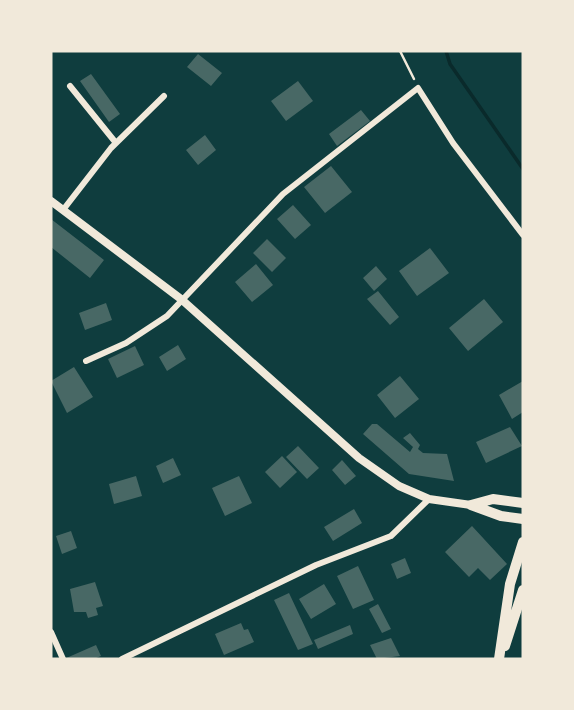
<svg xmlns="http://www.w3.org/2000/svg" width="574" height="710" viewBox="0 0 574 710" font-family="'PT Sans Narrow',sans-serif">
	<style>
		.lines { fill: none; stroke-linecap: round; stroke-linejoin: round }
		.stream { stroke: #0a2a2b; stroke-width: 3.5 }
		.building { fill: #486865 }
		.path { stroke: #f1e9da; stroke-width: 2.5 }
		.minor { stroke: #f1e9da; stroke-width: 6 }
		.tertiary { stroke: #f1e9da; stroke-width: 8 }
		.trunk { stroke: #f1e9da; stroke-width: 10 }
	</style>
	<rect width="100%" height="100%" fill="#0f3d3e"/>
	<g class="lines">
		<path class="stream" d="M446,51L450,64L523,169"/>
	</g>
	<path class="building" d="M198,54L222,73L211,86L187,67Z
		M91,74L120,114L109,122L80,81Z
		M298,81L313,101L286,121L271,101Z
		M361,110L370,121L337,146L329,134Z
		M205,135L216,150L198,165L186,150Z
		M331,166L352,192L325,213L304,187Z
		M293,205L311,225L295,239L277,219Z
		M51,219L104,260L90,278L51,247Z
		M267,239L286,258L272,272L253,253Z
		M430,248L449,273L417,296L399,271Z
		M256,264L273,285L252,302L235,282Z
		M376,266L387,279L374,291L363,278Z
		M378,291L399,317L390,325L367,299Z
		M484,299L503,322L468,351L449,328Z
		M106,303L112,320L85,330L79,313Z
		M178,345L186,359L167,371L159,357Z
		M135,346L144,365L117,378L108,359Z
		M74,367L93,397L67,413L51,381Z
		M400,376L419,399L395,418L377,395Z
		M523,381V412L512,419L499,395Z
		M372,424H377L410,452L413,447L403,438L410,433L420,445L418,449L423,453L447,454L454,481L409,474L363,434Z
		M510,427L522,446L486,463L476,442Z
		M298,446L319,468L307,479L286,457Z
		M282,456L297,472L280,488L265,472Z
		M173,458L181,475L163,483L156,466Z
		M342,460L356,476L345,485L332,470Z
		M136,476L142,496L114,504L109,484Z
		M239,476L252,503L225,516L212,488Z
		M354,509L362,523L333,541L324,527Z
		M472,526L507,564L490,580L478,568L469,577L445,552Z
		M71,531L77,548L62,554L56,536Z
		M405,558L411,573L397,579L391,564Z
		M358,566L374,600L353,609L337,576Z
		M95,582L103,606L96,608L98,615L88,618L86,612H74L70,589Z
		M324,584L336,604L311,619L299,599Z
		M289,593L313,644L298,650L274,600Z
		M378,604L391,629L382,633L369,609Z
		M241,623L244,630L248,629L254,642L224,655L215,634Z
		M350,625L353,634L318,649L314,640Z
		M391,638L400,656L377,659L370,645Z
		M96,645L101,656L94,659H64Z"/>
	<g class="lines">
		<path class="path" d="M400,51L414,79"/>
		<path class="minor" d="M70,86L116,143
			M63,210L111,148L164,96
			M86,361L126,343L167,316L283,194L418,88L453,143L523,235
			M51,632L63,659
			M122,659L316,565L391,536L429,499"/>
		<path class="tertiary" d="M51,201L181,299L359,458L399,486L429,499L471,505"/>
		<path class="trunk" d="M471,505L501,516L523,519
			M471,505L493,499L523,503
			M505,646L523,590
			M499,659L510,584L523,542"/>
	</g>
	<rect width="574" height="710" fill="none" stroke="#f1e9da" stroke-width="105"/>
</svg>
